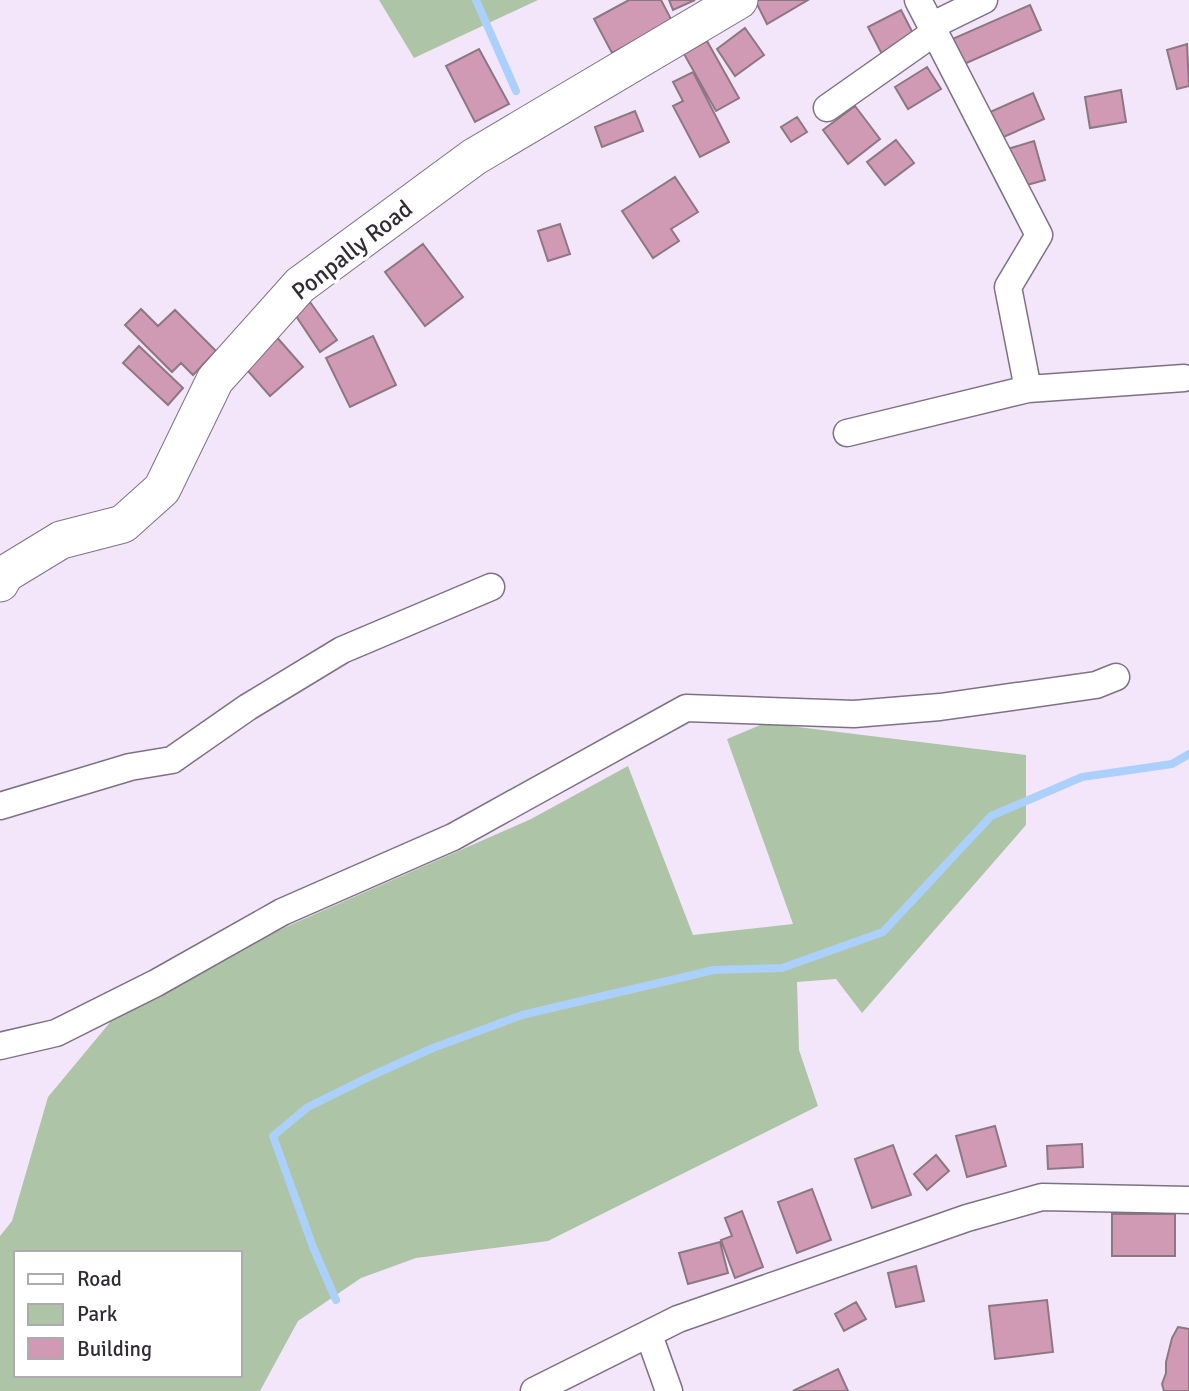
<svg xmlns="http://www.w3.org/2000/svg" width="1189" height="1391" viewBox="0 0 1189 1391" font-family="Signika,sans-serif">
	<style>
		.green { fill: #aec4a6; fill-rule: evenodd }
		.lines { fill: none; stroke-linecap: round; stroke-linejoin: round }
		.stream { stroke: #abd0fb; stroke-width: 8 }
		.building { fill: #d09ab4; stroke: #8d7781; stroke-width: 2 }
		.minor-casing { stroke: #7d7183; stroke-width: 29 }
		.secondary-casing { stroke: #7d7183; stroke-width: 39 }
		.minor { stroke: #fff; stroke-width: 26 }
		.secondary { stroke: #fff; stroke-width: 37 }
		.labels { text-anchor: middle; dominant-baseline: central; stroke-width: 7; stroke-linejoin: round; paint-order: stroke }
		.street-label { font-size: 24px; fill: #312c34; stroke: #fff }
	</style>
	<rect width="100%" height="100%" fill="#f3e6fb"/>
	<path class="green" d="M379,0H538L414,58Z
		M765,723L1026,755V825L862,1013L836,979L797,982L799,1050L818,1106L548,1241L416,1258L361,1278L298,1321L260,1391H0V1236L12,1221L48,1097L122,1008L288,926L531,819L628,766L693,935L793,924L727,739ZM16,1253H240V1375H16Z"/>
	<g class="lines">
		<path class="stream" d="M476,0L516,91
			M336,1300L313,1247L273,1136L308,1107L373,1075L433,1048L522,1015L714,970L782,968L883,932L991,816L1082,777L1172,764L1189,754"/>
	</g>
	<path class="building" d="M629,0H661L672,21L612,53L594,19Z
		M669,0H695L673,10Z
		M755,0H808L767,24Z
		M1030,5L1041,30L944,73L932,48Z
		M901,10L919,45L886,62L868,27Z
		M745,28L764,55L735,76L717,49Z
		M707,41L739,98L716,111L684,54Z
		M1187,44L1189,86L1177,89L1167,50Z
		M479,49L509,104L475,122L446,66Z
		M927,67L941,89L908,109L895,87Z
		M693,72L729,142L700,157L673,106L683,101L673,82Z
		M1121,90L1126,122L1090,128L1085,97Z
		M1033,93L1044,119L990,143L979,117Z
		M855,106L880,139L848,164L823,130Z
		M635,111L643,131L602,147L595,127Z
		M797,117L807,132L791,142L781,127Z
		M896,140L914,163L885,185L867,162Z
		M1034,141L1045,180L1009,190L998,152Z
		M675,177L698,212L671,229L679,241L653,258L622,211Z
		M560,224L570,254L548,261L538,231Z
		M423,244L463,297L425,326L385,272Z
		M310,302L337,340L320,352L294,313Z
		M141,309L158,326L175,310L216,351L193,375L181,363L172,372L125,325Z
		M274,334L303,367L270,396L241,363Z
		M373,336L396,385L350,407L326,358Z
		M139,346L183,388L168,405L123,363Z
		M995,1126L1006,1166L967,1177L956,1136Z
		M1082,1144L1083,1167L1048,1169L1047,1146Z
		M893,1145L911,1195L872,1208L855,1159Z
		M936,1155L949,1171L927,1190L914,1174Z
		M812,1189L831,1240L797,1253L778,1202Z
		M742,1211L763,1267L735,1278L721,1240L732,1236L725,1218Z
		M1112,1214H1175V1256H1112Z
		M720,1242L728,1273L688,1284L679,1253Z
		M916,1266L924,1301L896,1307L888,1273Z
		M1047,1300L1053,1352L995,1359L989,1306Z
		M856,1302L866,1319L844,1331L835,1314Z
		M1178,1327L1189,1329V1391H1164L1162,1384L1166,1373V1362L1172,1338Z
		M838,1369L848,1391H793Z"/>
	<g class="lines">
		<g class="minor-casing">
			<path id="minor" d="M918,0L1039,235L1008,287L1028,389
				M931,26L984,0
				M827,108L935,32
				M847,433L1028,389L1184,378
				M0,806L130,767L172,760L248,707L342,650L491,587
				M0,1046L56,1033L156,983L282,912L453,837L686,708L854,714L940,707L1096,685L1116,677
				M649,1335L669,1391
				M534,1391L678,1319L967,1218L1042,1197L1189,1200"/>
		</g>
		<g class="secondary-casing">
			<path id="secondary" d="M0,583L5,574L61,540L123,524L162,489L215,380L300,285L474,157L739,0"/>
		</g>
		<use href="#minor" class="minor"/>
		<use href="#secondary" class="secondary"/>
	</g>
	<g class="labels">
		<g class="street-label">
			<text transform="translate(352 250) rotate(-38)">Ponpally Road</text>
		</g>
	</g>
	<rect x="14" y="1251" width="228" height="126" fill="#ffffff" stroke="#adabae" stroke-width="2"/>
	<rect x="28" y="1274" width="35" height="10" fill="#ffffff" stroke="#adabae" stroke-width="2"/>
	<text x="77" y="1286" font-size="21" fill="#312c34">Road</text>
	<rect x="28" y="1304" width="35" height="21" fill="#aec4a6" stroke="#adabae" stroke-width="2"/>
	<text x="77" y="1321" font-size="21" fill="#312c34">Park</text>
	<rect x="28" y="1338" width="35" height="21" fill="#d09ab4" stroke="#adabae" stroke-width="2"/>
	<text x="77" y="1356" font-size="21" fill="#312c34">Building</text>
</svg>
